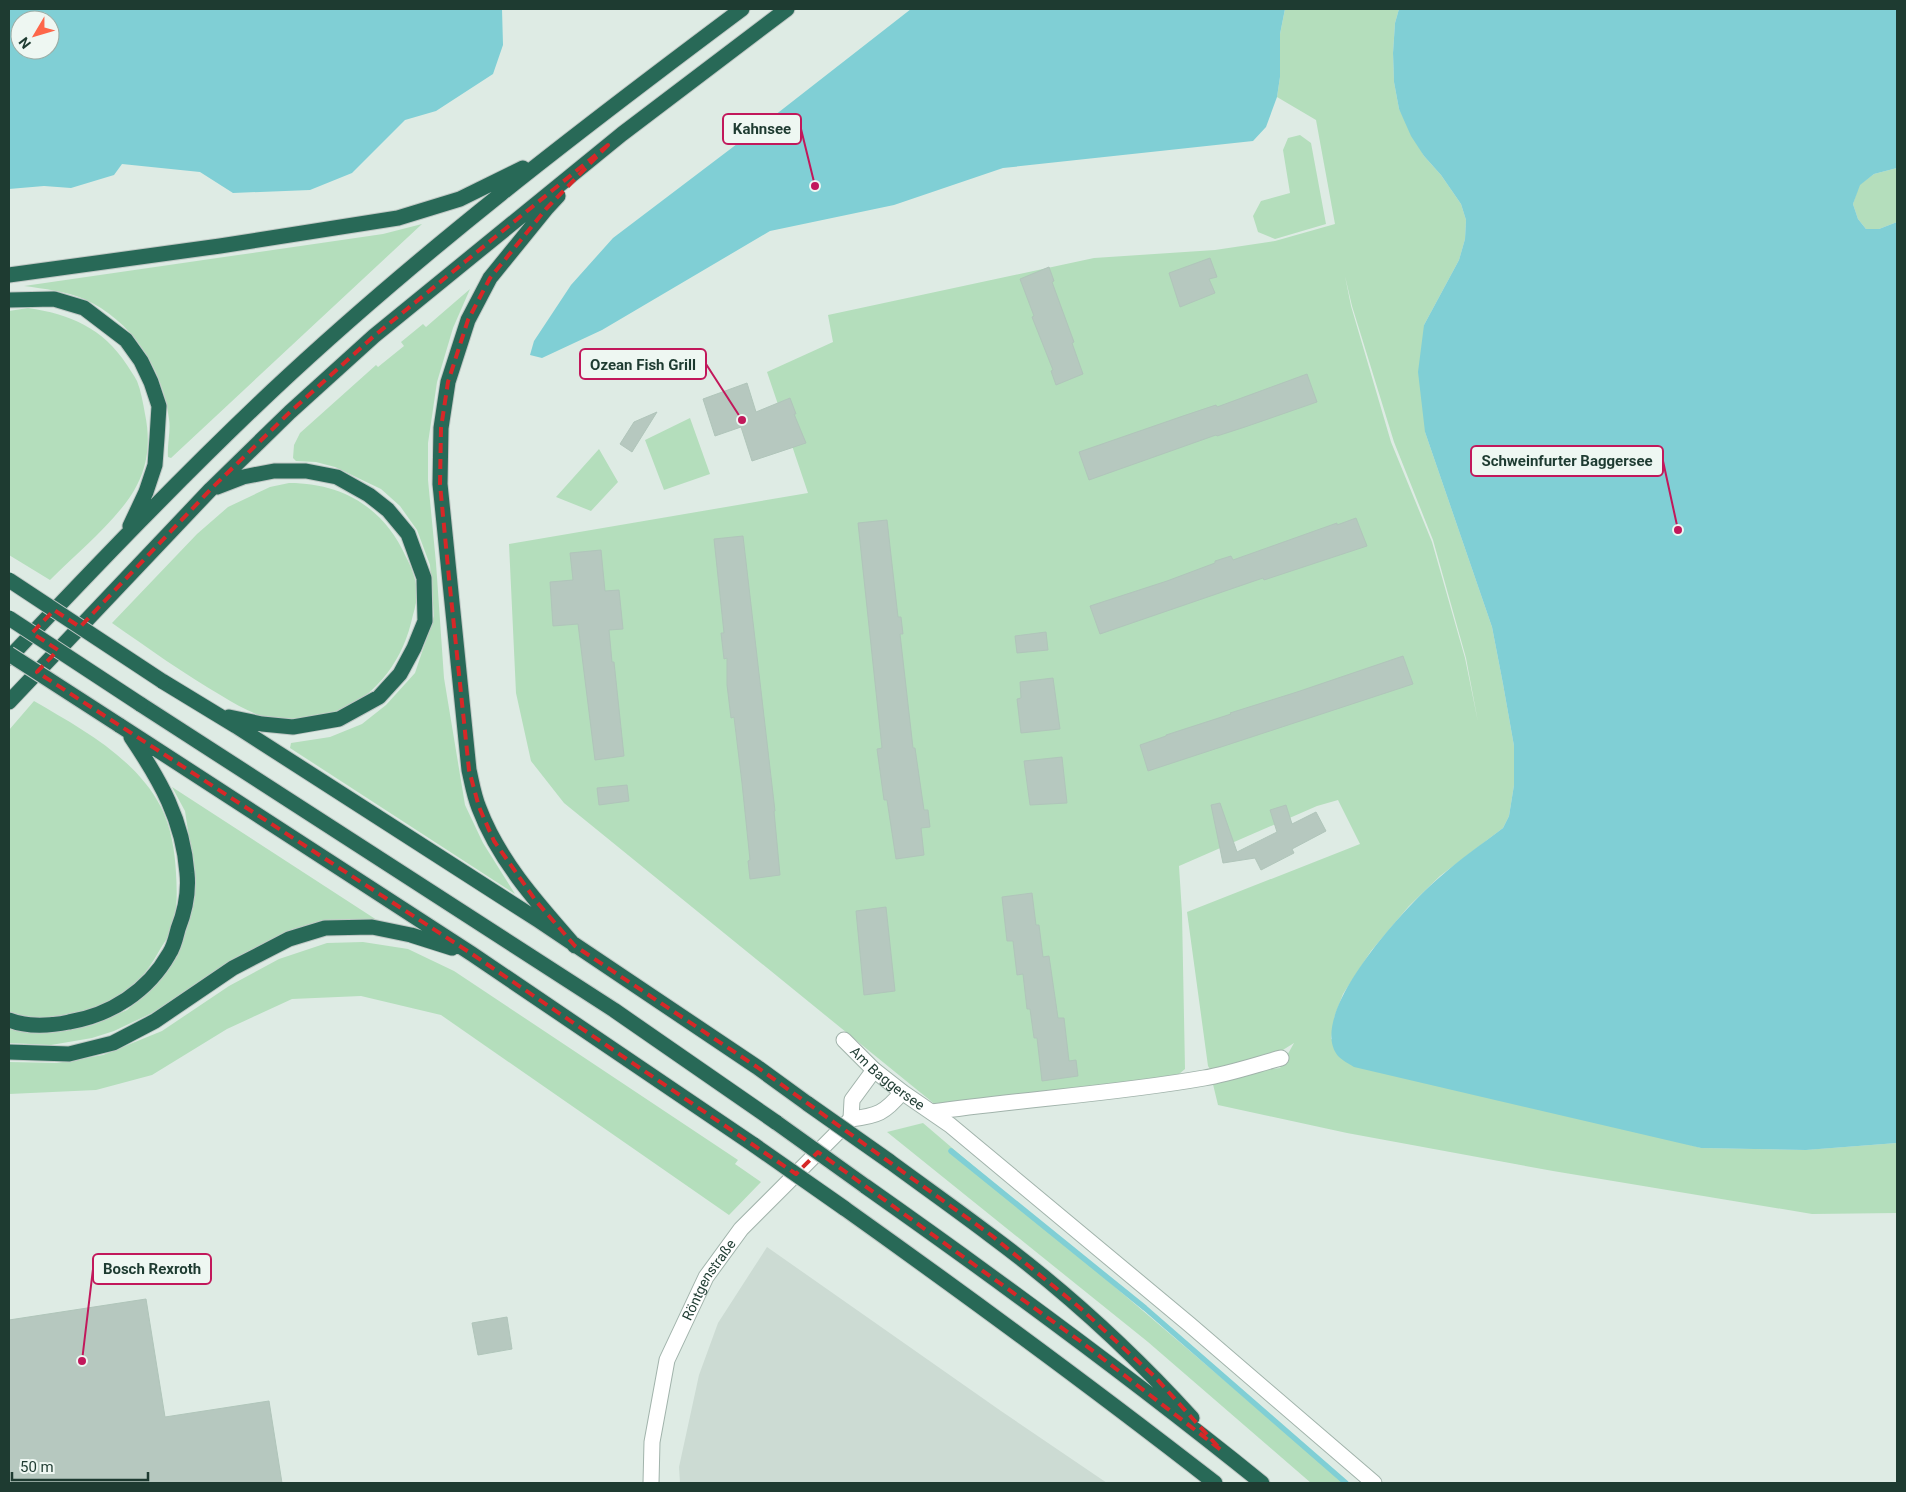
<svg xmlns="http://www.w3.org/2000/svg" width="1906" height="1492" viewBox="0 0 1906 1492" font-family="Roboto,sans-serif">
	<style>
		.built { fill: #ccdbd3 }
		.green { fill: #b4debc; fill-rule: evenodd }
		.water { fill: #80cfd5; fill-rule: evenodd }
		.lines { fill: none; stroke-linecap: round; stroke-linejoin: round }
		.stream { stroke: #80cfd5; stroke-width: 5.5 }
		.building { fill: #b6c8bf; stroke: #b0c5ba }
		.street-casing { stroke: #a1b3ab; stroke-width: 17 }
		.highway-casing { stroke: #c0c8c5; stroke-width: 17 }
		.street { stroke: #fff; stroke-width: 15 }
		.highway { stroke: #286957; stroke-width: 15 }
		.highway-bridge-casing { stroke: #c0c8c5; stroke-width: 17; stroke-linecap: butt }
		.highway-bridge { stroke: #286957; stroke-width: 15 }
		.marked { fill: none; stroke: #d62828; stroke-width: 4; stroke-dasharray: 10 6; stroke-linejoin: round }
		.labels { text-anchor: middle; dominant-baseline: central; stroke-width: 5; stroke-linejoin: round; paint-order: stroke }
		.street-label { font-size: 14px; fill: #1e3b31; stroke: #eef7f2 }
		.leader { fill: none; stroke: #c2185b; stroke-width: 2 }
		.callout-dot { fill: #c2185b; stroke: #eef7f2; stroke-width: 2 }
		.callout { fill: #eef7f2; stroke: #c2185b; stroke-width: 2 }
		.callout-label { font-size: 15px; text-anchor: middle; font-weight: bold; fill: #1e3b31 }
	</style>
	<rect width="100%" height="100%" fill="#deebe4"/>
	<path class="built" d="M767,1247L1001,1411L1107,1483H680L679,1467L699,1375L718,1323Z"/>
	<path class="green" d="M1285,9H1399L1395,23L1393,53L1394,82L1399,109L1424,156L1441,175L1461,204L1466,220L1465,239L1459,260L1424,325L1425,432L1492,627L1503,684L1514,746V785L1509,816L1503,828L1440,876L1409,906L1371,951L1343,994L1335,1015L1331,1039L1701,1148L1805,1150L1897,1143V1213L1812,1214L1553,1171L1347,1133L1218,1105L1211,1076L1280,1068L1294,1043L1270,1058L1210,1069L1208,1066L1187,912L1360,844L1338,800L1317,806L1179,866L1182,913L1185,1069L1173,1079L937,1106L564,803L531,761L516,693L509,544L808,493L767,372L833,342L828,315L1094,258L1215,250L1275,241L1335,224L1316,120L1277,97L1280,77V34ZM1345,276L1352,306L1394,442L1433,540L1466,658L1478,722L1465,658L1432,542L1391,442L1351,306Z
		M1300,135L1311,143L1326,224L1275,239L1258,232L1253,216L1261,201L1290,193L1283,150L1288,138Z
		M1897,168V222L1879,229H1866L1858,219L1853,204L1859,185L1874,174Z
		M422,224L171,458L168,457C167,444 171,431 169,419C163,368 131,320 84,299C65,291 45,289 24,286L383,234Z
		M470,289L453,328L437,382L428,443V480L436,563L444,678L465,805L483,843L515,894L290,748L291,743L330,737L362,724L386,705L415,673L434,616L430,565L417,530L400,506L381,489L335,467L316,462L296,461L293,458L294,445L300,433L376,365L378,367L404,346L401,342L423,324L426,327Z
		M28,308C70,314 103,328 127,365C130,370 134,375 137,381C141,391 143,403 145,414C150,438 149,462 137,485C121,517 77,553 50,580L9,555V311Z
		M690,418L710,474L664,490L645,440Z
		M599,449L618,482L591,511L556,497Z
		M289,483C343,483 384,508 406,557C412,568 418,584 417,597C416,605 413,614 411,623C400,666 372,700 330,715C316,719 288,724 273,720C255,715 238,706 222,696C184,674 148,648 112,623L197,534L228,507L270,487Z
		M34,701C80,728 135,757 161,807C171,827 175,851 176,873C177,891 178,912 171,930C169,937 162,945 158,953C136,992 109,1009 65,1016C54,1018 43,1020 31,1019C24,1018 16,1016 9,1014V730Z
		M172,787L383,924H326L231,965L152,1013L114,1031L92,1038L51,1045L9,1043V1025L35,1032H53L93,1025L127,1010L154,986L175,954L191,912L194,871L185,811Z
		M363,942L408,949L454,971L738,1160L735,1164L761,1182L729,1215L441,1015L361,996L292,999L227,1029L152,1075L96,1090L9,1094V1062L57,1063L103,1055L162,1031L229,986L279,959L327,943Z
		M923,1123L1334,1474L1346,1483H1311L1148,1342L887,1132Z"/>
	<path class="water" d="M9,9H502L503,45L493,74L436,111L405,120L352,173L310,190L233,193L200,172L122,164L114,175L71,188L44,186L9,189ZM20,20H50V50H20Z
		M911,9H1285L1280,34V77L1277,97L1266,127L1253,141L1003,168L894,205L770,231L602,330L542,358L530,355L534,341L571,285L613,238L770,119Z
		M1399,9H1897V168L1874,174L1860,185L1853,204L1858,219L1866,229H1879L1897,222V1143L1806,1150L1701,1148L1354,1067C1349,1064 1342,1060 1338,1056C1304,1014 1410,902 1440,877C1460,859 1482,844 1503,828L1509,816L1514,785V746L1503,684L1492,627L1425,432L1418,372L1424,325L1459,260L1465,239L1466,220L1461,204L1441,175L1424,156L1411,136L1399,109L1394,82L1393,53L1395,23Z"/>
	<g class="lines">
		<path class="stream" d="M951,1151L1145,1308L1346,1483"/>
	</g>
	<path class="building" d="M1210,258L1217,277L1209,279L1215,293L1180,307L1169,273Z
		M1049,267L1054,281L1052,282L1074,342L1072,343L1083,374L1056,385L1051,371L1053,370L1032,317L1034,316L1020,279Z
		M1307,374L1317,402L1245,427L1217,436L1216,435L1089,480L1079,452L1183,416L1216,405L1217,407Z
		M747,383L756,412L790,398L796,414H794L806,443L752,461L741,427L715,436L703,399Z
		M657,412L632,452L620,444L634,422Z
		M1356,518L1367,546L1264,580L1263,578L1100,634L1090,606L1167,581L1215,563V561L1231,556L1233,560L1337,523V525Z
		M887,520L898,617H901L903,634H900L913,748H915L924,810H928L930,827L921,828L924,855L896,859L887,800H884L877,749L882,748L858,523Z
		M743,536L775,811H774L780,875L750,879L748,861L750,860L742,783L734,717L731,718L727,685V658L724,659L721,633H724L714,539Z
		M601,550L605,591L619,590L623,629L609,630L612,662H614L624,756L595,760L578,624L553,626L550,582L573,580L570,553Z
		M1046,632L1048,650L1017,653L1015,636Z
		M1403,656L1413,684L1148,771L1140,745L1166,736V735L1231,714L1230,713L1297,692Z
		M1053,678L1060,729L1021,733L1017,699L1021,698L1020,682Z
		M1062,757L1067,803L1030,805L1024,761Z
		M627,785L629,801L599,805L597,788Z
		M1220,803L1237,852L1277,832L1270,810L1286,805L1292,824L1316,812L1326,831L1292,849L1294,853L1261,870L1255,858L1223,863L1211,805Z
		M1032,893L1036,925H1039L1043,957L1049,956L1058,1018H1064L1069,1061L1076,1060L1078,1076L1042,1081L1037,1038H1034L1030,1009H1027L1023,974L1017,975L1013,941H1007L1002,897Z
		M886,907L895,991L864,995L856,911Z
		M146,1299L165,1417L269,1401L282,1483H9V1320Z
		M507,1317L512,1349L478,1355L472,1323Z"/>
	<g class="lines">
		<g class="street-casing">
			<g id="street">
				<path id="s1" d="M844,1040L874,1070L902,1092L950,1125L1189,1324L1374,1483"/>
				<path d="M932,1112C1022,1099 1114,1094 1204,1078C1229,1074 1255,1065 1281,1058"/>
				<path d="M851,1119L852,1100L874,1070"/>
				<path id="s2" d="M651,1483L652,1442L667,1360L706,1277L741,1229L851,1119C877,1116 885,1113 902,1092"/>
			</g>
		</g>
		<g class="highway-casing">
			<path id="highway" d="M558,196L546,209L490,278L468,320L448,382L441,428L440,484L469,770C472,783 474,796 479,808C499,861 538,904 575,946
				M9,275L220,246L398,218L460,199L523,168
				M9,300L54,299L84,308L126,340L141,361L151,382L159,406L157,438L155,465L146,492L130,526
				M217,487L243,477L274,471H306L337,477L369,495L388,510L408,534L424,578L425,621L414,648L400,674L379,697L339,719L293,727L262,724L229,717
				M9,658C95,567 181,477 272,391C419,253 580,130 742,9
				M162,681L236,726L538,920L757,1067L808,1104
				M9,702L211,489L290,412L374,336L622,134L787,9
				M140,704L614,1010L777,1123
				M119,725L472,954L754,1145
				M9,1020C27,1027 50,1026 69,1022C111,1015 148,991 169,954C174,947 176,937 178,929C185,911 189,892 187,873C183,820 160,780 131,737
				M9,1052L69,1054L113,1043L155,1021L233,968L289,939L325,928L372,927L411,935L452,948
				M889,1161C923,1186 957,1210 990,1235C1063,1289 1131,1351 1192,1418
				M865,1186C1000,1281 1133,1379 1262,1483
				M844,1208C969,1297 1093,1388 1215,1483"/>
		</g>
		<use href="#street" class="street"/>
		<use href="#highway" class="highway"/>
		<g class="highway-bridge-casing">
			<path id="highway-bridge" d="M9,580L162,681
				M9,618L140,704
				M9,654L119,725
				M808,1104L889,1161
				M777,1123L865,1186
				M754,1145L844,1208"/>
		</g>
		<use href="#highway-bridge" class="highway-bridge"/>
	</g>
	<path class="marked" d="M608,145L546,209L490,278L468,320L448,382L441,428L440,484L449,578L469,770L479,807L494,841L536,901L575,946L757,1067L991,1235L1079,1307L1155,1377L1221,1450L1080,1341L818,1152L796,1174L472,954L37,672L58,650L32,633L54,610L80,627L211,489L290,412L374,336Z"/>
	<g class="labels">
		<g class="street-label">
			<text stroke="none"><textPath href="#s1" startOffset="58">Am Baggersee</textPath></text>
			<text stroke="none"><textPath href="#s2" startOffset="215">Röntgenstraße</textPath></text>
		</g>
	</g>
	<path class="leader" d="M815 186L801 129M742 420L706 364M1678 530L1663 461M82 1361L93 1269"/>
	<g class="callout-dot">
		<circle cx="815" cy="186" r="5"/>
		<circle cx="742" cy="420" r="5"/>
		<circle cx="1678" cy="530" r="5"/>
		<circle cx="82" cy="1361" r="5"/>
	</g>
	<g class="callout">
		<rect x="723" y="114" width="78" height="30" rx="5"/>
		<rect x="580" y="349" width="126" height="30" rx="5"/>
		<rect x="1471" y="446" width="192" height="30" rx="5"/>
		<rect x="93" y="1254" width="118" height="30" rx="5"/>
	</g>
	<g class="callout-label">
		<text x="762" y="134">Kahnsee</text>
		<text x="643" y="370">Ozean Fish Grill</text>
		<text x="1567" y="466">Schweinfurter Baggersee</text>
		<text x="152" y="1274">Bosch Rexroth</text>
	</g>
	<rect width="1906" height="1492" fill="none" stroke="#1e3b31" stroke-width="20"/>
	<g transform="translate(35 35) rotate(232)"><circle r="24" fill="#eef7f2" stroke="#9baca5"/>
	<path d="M0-4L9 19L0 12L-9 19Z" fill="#fd674a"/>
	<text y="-8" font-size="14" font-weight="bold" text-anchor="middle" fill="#1e3b31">N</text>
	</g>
	<path d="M12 1472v8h136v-8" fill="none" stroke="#1e3b31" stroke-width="2.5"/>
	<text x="20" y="1472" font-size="15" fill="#1e3b31" stroke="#eef7f2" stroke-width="4" paint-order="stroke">50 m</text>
</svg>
